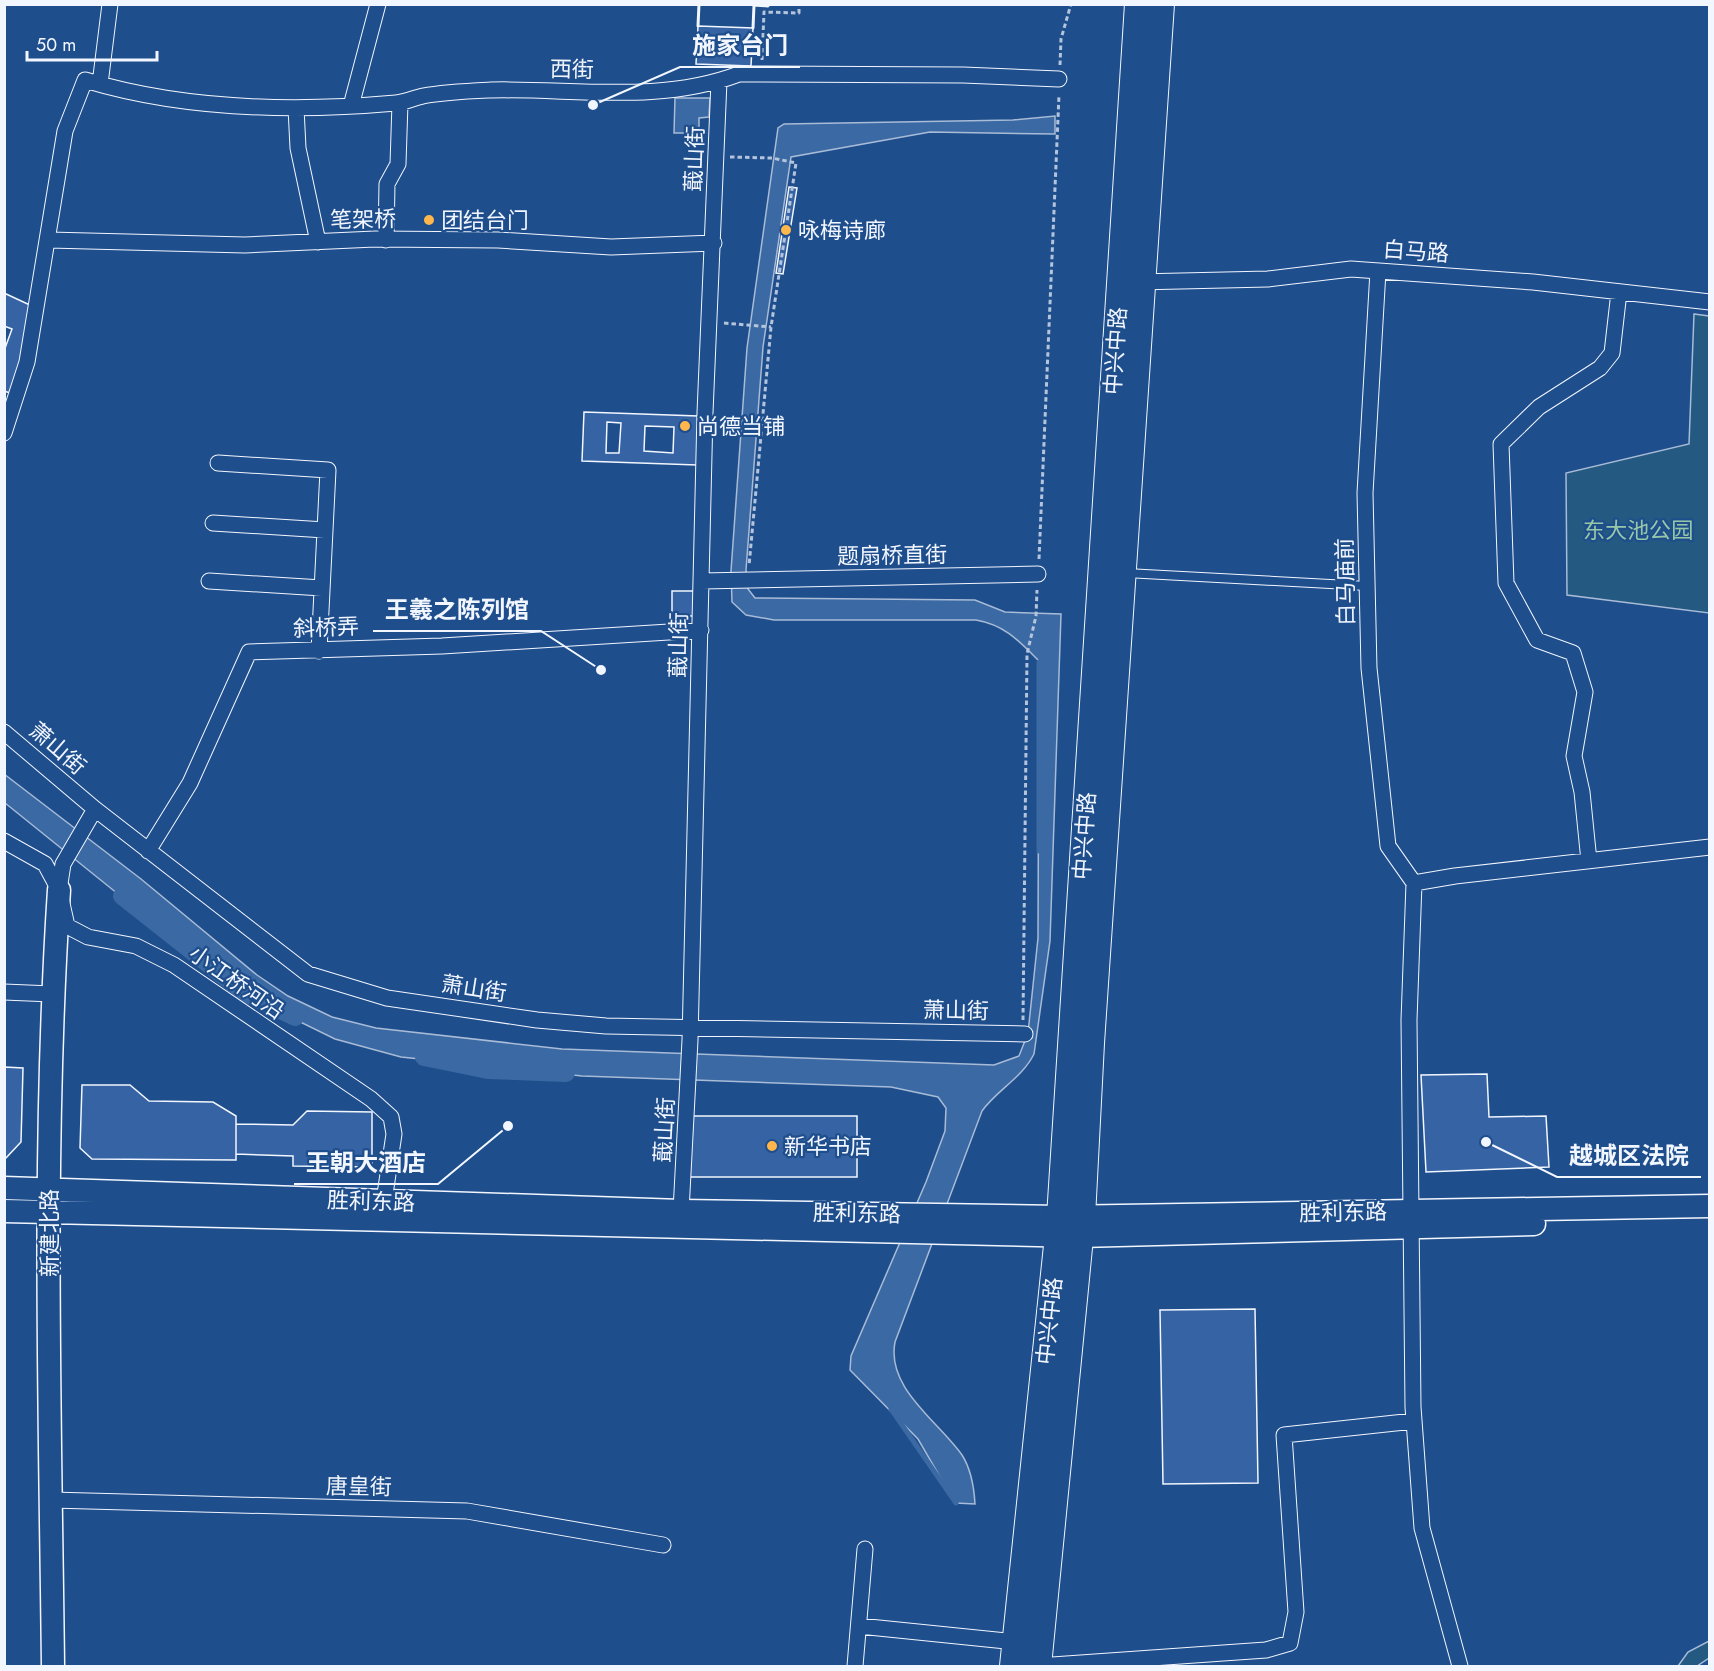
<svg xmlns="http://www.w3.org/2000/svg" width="1714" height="1671" viewBox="0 0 1714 1671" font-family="Jost,'Noto Sans SC',sans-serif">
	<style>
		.green { fill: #245a82; stroke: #a8bbd7; stroke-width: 1.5 }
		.water { fill: #3b69a3; stroke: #a8bbd7; stroke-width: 1.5 }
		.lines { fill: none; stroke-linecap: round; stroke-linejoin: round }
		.stream { stroke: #3b69a3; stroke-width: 5 }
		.canal { stroke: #3b69a3; stroke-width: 18 }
		.building { fill: #3563a3; stroke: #f2f6ff; stroke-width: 1.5; fill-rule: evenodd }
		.lane-casing { stroke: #f2f6ff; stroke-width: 10 }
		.street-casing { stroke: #f2f6ff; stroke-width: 17 }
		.secondary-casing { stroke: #f2f6ff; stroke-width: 25 }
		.primary-casing { stroke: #f2f6ff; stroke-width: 28 }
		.path { stroke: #b3c4dc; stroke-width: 3; stroke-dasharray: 4.5 3; stroke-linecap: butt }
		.lane { stroke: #1f4e8c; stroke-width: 8 }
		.street { stroke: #1f4e8c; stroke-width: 15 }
		.secondary { stroke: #1f4e8c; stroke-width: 22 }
		.primary { stroke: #1f4e8c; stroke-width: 26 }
		.wall { stroke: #f2f6ff; stroke-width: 3 }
		.poi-dot { fill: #ffb74d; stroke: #1f4e8c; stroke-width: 2 }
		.labels { text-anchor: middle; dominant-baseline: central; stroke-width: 4.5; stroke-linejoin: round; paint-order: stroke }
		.street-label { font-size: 22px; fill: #f2f6ff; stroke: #1f4e8c }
		.poi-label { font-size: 22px; fill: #f2f6ff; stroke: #1f4e8c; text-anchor: start }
		.park-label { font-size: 22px; fill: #97c8a6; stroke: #1f4e8c }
		.leader { fill: none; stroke: #f2f6ff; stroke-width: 2 }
		.callout-dot { fill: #f2f6ff; stroke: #1f4e8c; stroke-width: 2 }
		.callout-label { font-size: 24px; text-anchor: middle; font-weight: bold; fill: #f2f6ff; stroke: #1f4e8c; stroke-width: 4.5; stroke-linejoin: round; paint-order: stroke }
	</style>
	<rect width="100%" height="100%" fill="#1f4e8c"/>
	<path class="green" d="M1694,314L1709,316V613L1567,595L1566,473L1689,444Z
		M1709,1641V1658L1697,1666H1678L1688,1652Z"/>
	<path class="water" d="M675,98H710L709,117L699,118V133H674Z
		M1055,116V134L930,132L791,157L763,347L746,570L748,589L755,598L975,600L1005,612L1061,614L1050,941L1034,1054C1022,1078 997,1090 982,1111L895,1342C886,1388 938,1421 962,1455C971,1469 974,1487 975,1504L955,1503L918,1439L850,1370L851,1356L926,1182L945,1131L946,1108L938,1097L891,1087L582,1076L401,1057L335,1039L282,1013L118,894L5,803L4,774L141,879L257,975L288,996L332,1017L376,1028L562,1049L994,1065L1019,1056L1028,1033L1038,938L1039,661C1019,641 1005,625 976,620H774L746,615L732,602L731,571L747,348L778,128L784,124L1013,120Z"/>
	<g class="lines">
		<path class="stream" d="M1039,851V662
			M891,1409L956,1503"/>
		<path class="canal" d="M122,896L245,993L295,1017
			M424,1057L488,1070L566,1073"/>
	</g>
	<path class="building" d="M698,26L753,28L751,66L696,64Z
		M789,187L797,188L783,274L776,273Z
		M4,293L32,306L13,394L4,391V351L12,329L4,326Z
		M584,412L698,416L697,465L582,461ZM607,422L621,423L619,453H606ZM645,426L674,427L673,453L644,451Z
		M672,591H697V616H672Z
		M4,1067L23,1068L21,1142L4,1160Z
		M1487,1074L1489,1117L1546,1116L1549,1167L1426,1172L1421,1075Z
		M82,1085H130L149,1101L213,1102L236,1116V1160L92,1159L80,1148Z
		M307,1111L372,1112V1167L293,1166V1156L236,1154V1124L293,1125Z
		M687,1116H857V1177H687Z
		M1255,1309L1258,1483L1163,1484L1160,1310Z"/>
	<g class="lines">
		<g class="lane-casing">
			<path id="lane" d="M1126,573L1367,586"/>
		</g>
		<g class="street-casing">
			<path id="street" d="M100,84L110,4
				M351,106L378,4
				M296,108L298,148L318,242
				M49,240L245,245L375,239L498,240L611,247L714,243
				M386,240L387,184L398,164L400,103
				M1378,271L1365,493L1369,668L1388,846L1414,883
				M1137,282L1268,279L1351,269L1533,282L1710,302
				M4,433L27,362L65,131L85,80C184,110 294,112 396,103C406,102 414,98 423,96C444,92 469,91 491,90C574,88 659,104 739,74L963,75L1059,79
				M218,463L328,470L319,651
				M213,523L325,530
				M209,581L322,588
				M702,581L1038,574
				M4,732L95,809L308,974L387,998L537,1020L606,1026L1025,1034
				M4,841L45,864L59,890L67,926L88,937L136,946L174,965L371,1099L391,1117L394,1134L384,1201
				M148,851L190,783L249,652L442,646L701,630
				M1589,861L1582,792L1574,756L1585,692L1573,653L1537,640L1506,583L1501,444L1539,407L1600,368L1612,353L1619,292
				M59,890L63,864L95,809
				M4,992L52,994
				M681,1211L690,1040L705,413L719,81
				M51,1500L467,1511L663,1545
				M859,1626L1016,1642
				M855,1666L865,1549
				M1038,1666L1266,1650L1290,1643L1296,1612L1284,1435L1414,1421
				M1460,1666L1422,1528L1413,1407L1409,1020L1414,883L1455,876L1710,847"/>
		</g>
		<g class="secondary-casing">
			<path id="secondary" d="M4,1188L681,1211L1060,1217L1710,1206
				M4,1211L1080,1236L1534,1224
				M53,1666C50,1408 42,1148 59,890"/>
		</g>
		<g class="primary-casing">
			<path id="primary" d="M1013,1666L1060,1217L1138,4
				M1038,1666L1082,1217L1091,1043L1161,4"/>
		</g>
		<path class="path" d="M762,60L764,12L799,13V4
			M1060,65L1061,39L1071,4
			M730,157L772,158L796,163L771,327L749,566
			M724,323L771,327
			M1039,559L1059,95
			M1023,1020L1027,654L1036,616L1037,590"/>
		<use href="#lane" class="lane"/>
		<use href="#street" class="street"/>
		<use href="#secondary" class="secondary"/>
		<use href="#primary" class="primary"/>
		<path class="wall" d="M698,26L699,4
			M753,28L754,5L768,6"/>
	</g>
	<g class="poi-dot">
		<circle cx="429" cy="220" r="6"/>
		<circle cx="786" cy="230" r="6"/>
		<circle cx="685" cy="426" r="6"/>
		<circle cx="772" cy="1146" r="6"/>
	</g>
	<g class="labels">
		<g class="street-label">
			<text transform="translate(572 69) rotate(1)">西街</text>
			<text transform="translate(694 159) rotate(-88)">蕺山街</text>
			<text transform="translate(363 219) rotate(-1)">笔架桥</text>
			<text transform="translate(1416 251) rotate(4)">白马路</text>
			<text transform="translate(1115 351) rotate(-86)">中兴中路</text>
			<text transform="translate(892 555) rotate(-1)">题扇桥直街</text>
			<text transform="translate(1345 582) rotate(-91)">白马庙前</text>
			<text transform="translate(326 627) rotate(-2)">斜桥弄</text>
			<text transform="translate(678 645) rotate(-89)">蕺山街</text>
			<text transform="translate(58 748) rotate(41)">萧山街</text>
			<text transform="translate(1084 836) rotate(-86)">中兴中路</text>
			<text transform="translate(237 982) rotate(35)">小江桥河沿</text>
			<text transform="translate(474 988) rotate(9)">萧山街</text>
			<text transform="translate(956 1010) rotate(1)">萧山街</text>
			<text transform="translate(664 1130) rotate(-87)">蕺山街</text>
			<text transform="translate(371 1201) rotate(2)">胜利东路</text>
			<text transform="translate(1343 1212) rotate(-1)">胜利东路</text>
			<text transform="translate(857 1213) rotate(1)">胜利东路</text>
			<text transform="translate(49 1233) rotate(-90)">新建北路</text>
			<text transform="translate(1049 1321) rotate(-84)">中兴中路</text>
			<text transform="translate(359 1486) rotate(1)">唐皇街</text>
		</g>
		<g class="poi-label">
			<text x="441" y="220">团结台门</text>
			<text x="798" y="230">咏梅诗廊</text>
			<text x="697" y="426">尚德当铺</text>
			<text x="784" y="1146">新华书店</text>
		</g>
		<g class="park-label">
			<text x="1638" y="530">东大池公园</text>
		</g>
	</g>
	<path class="leader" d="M593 105L680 67H800M601 670L541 631H373M1486 1142L1557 1177H1701M508 1126L438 1184H294"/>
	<g class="callout-dot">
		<circle cx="593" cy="105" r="6"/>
		<circle cx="601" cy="670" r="6"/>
		<circle cx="1486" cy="1142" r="6"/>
		<circle cx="508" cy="1126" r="6"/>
	</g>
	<g class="callout-label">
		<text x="740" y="54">施家台门</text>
		<text x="457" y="618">王羲之陈列馆</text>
		<text x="1629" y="1164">越城区法院</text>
		<text x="366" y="1171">王朝大酒店</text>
	</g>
	<rect width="1714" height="1671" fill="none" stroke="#f2f6ff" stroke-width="12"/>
	<path d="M27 51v9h130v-9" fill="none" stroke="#f2f6ff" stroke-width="3"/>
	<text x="36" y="51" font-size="18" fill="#f2f6ff" stroke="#1f4e8c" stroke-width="4.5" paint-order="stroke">50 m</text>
</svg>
